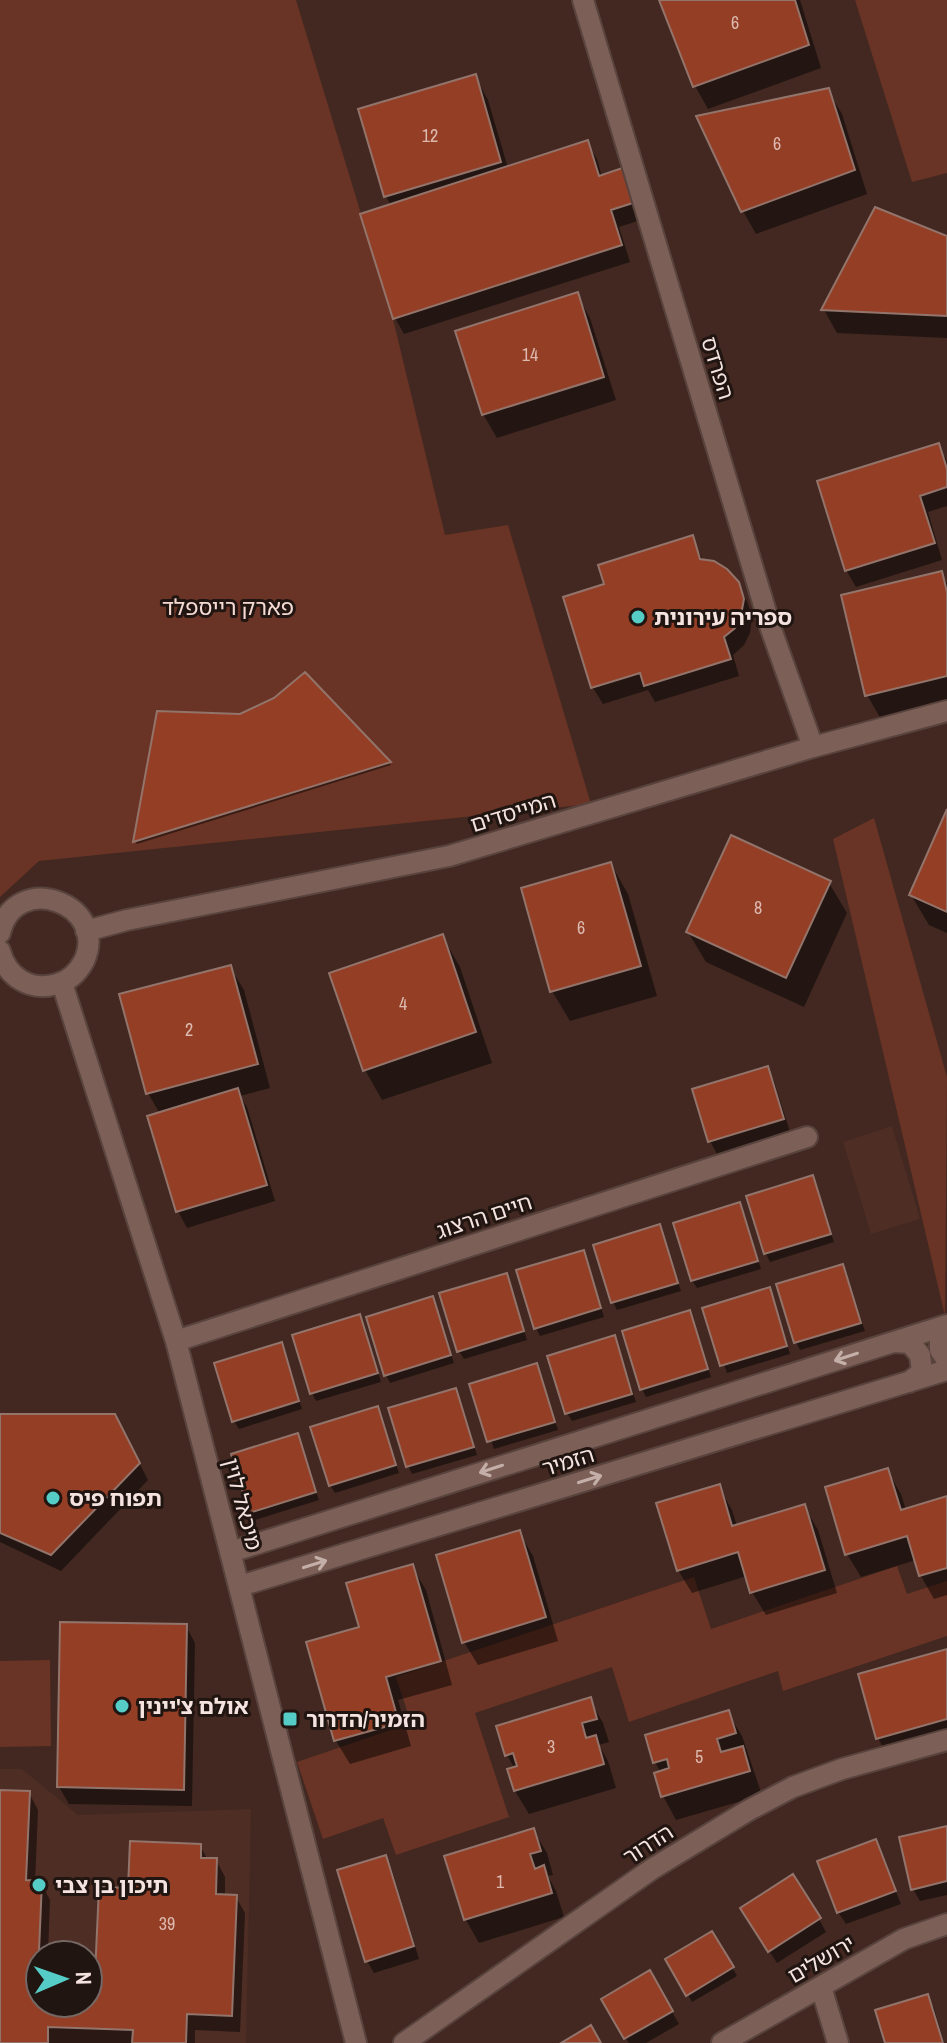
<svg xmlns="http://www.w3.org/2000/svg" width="947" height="2043" viewBox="0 0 947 2043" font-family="'Archivo Narrow','Noto Sans Hebrew',sans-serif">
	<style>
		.built { fill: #4e2d24; fill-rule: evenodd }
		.green { fill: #693425 }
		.shadow { fill: #0007 }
		.building { fill: #953e26; stroke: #92746b; stroke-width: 2 }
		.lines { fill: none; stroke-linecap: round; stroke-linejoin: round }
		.minor-casing { stroke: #58433d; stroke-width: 24 }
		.minor { stroke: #7c5f56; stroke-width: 20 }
		.oneway { stroke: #c4aea8 }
		.poi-dot { fill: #55cdc6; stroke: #201511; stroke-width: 3 }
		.labels { text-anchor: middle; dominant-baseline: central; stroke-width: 6; stroke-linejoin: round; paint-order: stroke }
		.number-label { font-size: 18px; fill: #dcbab0 }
		.street-label { font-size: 22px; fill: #f4e3de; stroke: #201511 }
		.park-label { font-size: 22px; fill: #f4dad3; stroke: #201511 }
		.poi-label { font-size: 22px; font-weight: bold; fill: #f4e3de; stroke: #201511; text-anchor: start }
	</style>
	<rect width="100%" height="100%" fill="#422821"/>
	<path class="built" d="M892,1126L920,1219L871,1234L843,1142Z
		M0,1769H22L78,1815L251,1809L246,2043H0ZM40,1955H88V2003H40Z"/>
	<path class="green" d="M0,0H296L393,319L445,535L508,525L591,804L39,861L0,897Z
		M855,0H947V173L912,182Z
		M874,818L947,1077L945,1316L833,839Z
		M897,1566L907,1594L947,1581V1636L783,1691L778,1671L629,1722L612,1667L475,1713L509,1817L396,1855L383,1818L323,1839L297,1762L411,1723L396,1677L694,1577L711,1629Z
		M50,1660L51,1746L0,1747V1661Z"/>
	<path class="shadow" d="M661,0H800L821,68L708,109L695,86Z
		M475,76L488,100L508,168L587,143L597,159L602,177L650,217L619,227L630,262L404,334L395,318L391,206L386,196Z
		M828,91L842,114L867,194L756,234L743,211Z
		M947,238V338L837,333L824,310Z
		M577,295L590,318L616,400L497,438L483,414Z
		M938,445L947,461V506L928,512L942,560L856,587L846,570Z
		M692,538L704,562L737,583L747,601L752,617L750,633L744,645L733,655L739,676L655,702L648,690L603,704L593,688L566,598L607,585Z
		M941,573L947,583V703L881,719L867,695Z
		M305,674L391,765L137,844L135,841L240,716L276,700Z
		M947,814V933L929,925L911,895Z
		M611,864L628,894L657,996L570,1021L552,991Z
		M829,883L847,913L804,1007L706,962L688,932Z
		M442,936L460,967L492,1063L382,1100L365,1070Z
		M230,967L244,990L270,1088L240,1096L247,1107L275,1201L187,1228L178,1211L160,1114L148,1093Z
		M767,1068L774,1081L790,1132L717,1154L710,1141Z
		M812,1178L834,1242L770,1262L766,1254Z
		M739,1204L761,1269L697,1288L692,1280Z
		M659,1226L681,1291L617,1310L613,1302Z
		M583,1252L604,1317L540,1336L536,1328Z
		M842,1266L865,1331L800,1350L796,1342Z
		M506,1275L527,1340L464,1359L459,1351Z
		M769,1289L790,1354L727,1373L705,1309Z
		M432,1299L454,1363L390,1383L386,1375Z
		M693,1321L711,1377L646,1397L642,1389Z
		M363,1325L381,1382L316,1401L312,1393Z
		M614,1337L636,1402L572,1421L567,1413Z
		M281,1345L302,1409L239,1429L234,1421Z
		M536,1365L558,1430L494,1449L472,1385Z
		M455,1390L477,1455L412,1474L408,1466Z
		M377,1409L399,1473L335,1493L330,1485Z
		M0,1416L124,1434L148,1480L61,1571L0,1542Z
		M297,1436L319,1500L255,1520L250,1512Z
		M887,1470L901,1494L906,1510L947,1498V1595L934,1599L921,1576L916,1560L861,1577L847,1554Z
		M719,1487L732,1510L737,1526L804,1506L818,1530L837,1593L766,1615L752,1592L747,1576L692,1593L678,1570Z
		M519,1532L533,1556L558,1641L478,1665L464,1642Z
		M412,1567L426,1590L452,1685L398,1700L411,1746L350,1764L336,1741L309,1644L361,1628Z
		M186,1626L195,1643L192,1806L69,1804L59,1787Z
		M947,1652V1738L887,1755L878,1738Z
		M590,1700L603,1723L609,1742L599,1745L608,1761L616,1788L529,1814L515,1791L509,1771L515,1769L507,1755L499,1727Z
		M728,1713L742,1736L762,1795L676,1820L663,1796L657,1774L661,1773L655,1762L648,1736Z
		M0,1792L29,1793L38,1810L35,1883H41L50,1900L48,1953L55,1955H40V2003H88V1999H96L130,1890L200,1846L208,1860H216L225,1877V1896L236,1897L245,1913L240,2032L195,2030V2043H0Z
		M947,1828V1895L920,1901L913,1889Z
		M533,1830L547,1853L553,1875L548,1876L556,1891L564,1917L479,1943L466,1920L446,1857Z
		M875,1841L901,1904L846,1924L838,1912Z
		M385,1858L392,1870L419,1959L374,1973L367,1961Z
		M819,1919L826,1932L777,1963L750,1921Z
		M712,1934L737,1976L692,2002L667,1960Z
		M649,1973L679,2024L646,2043H629L604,2000Z
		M927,1996L934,2008L944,2043H887Z"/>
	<path class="building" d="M659,0H795L809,45L693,87Z
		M476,74L501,162L384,197L358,109Z
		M829,88L855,170L741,212L696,116Z
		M588,140L599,176L631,165L642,200L611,210L622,245L393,319L360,214Z
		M875,207L947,236V316L821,310Z
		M578,292L604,377L482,415L455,331Z
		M939,443L947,469V487L920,496L935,543L845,571L817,481Z
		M693,535L700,559L714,561L727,569L739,582L744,599L741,615L735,628L724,637L731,659L644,686L640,673L591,688L563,597L604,584L598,565Z
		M942,571L947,592V676L865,696L841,595Z
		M305,672L391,762L133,842L157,711L240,714L274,698Z
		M947,809V912L909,895Z
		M731,835L831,881L786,978L686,932Z
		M611,862L641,966L550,992L521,888Z
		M443,934L476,1032L363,1071L329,973Z
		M231,965L258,1064L146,1094L119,994Z
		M768,1066L784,1119L708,1142L692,1089Z
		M238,1088L267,1185L176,1212L147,1116Z
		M813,1175L831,1234L764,1254L746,1196Z
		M740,1202L758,1261L691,1281L673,1223Z
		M660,1224L678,1283L611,1303L593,1245Z
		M584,1250L601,1308L534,1329L516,1270Z
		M843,1264L861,1323L794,1343L776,1284Z
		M507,1273L524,1331L457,1352L439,1293Z
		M770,1287L787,1346L720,1366L702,1308Z
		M433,1296L451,1355L384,1376L366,1317Z
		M690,1310L708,1369L640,1390L622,1331Z
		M360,1314L378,1373L310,1394L292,1335Z
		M615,1335L632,1394L565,1414L547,1356Z
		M282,1342L299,1401L232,1422L214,1363Z
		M537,1363L555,1422L487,1442L469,1384Z
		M456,1388L474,1447L406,1467L388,1408Z
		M378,1406L396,1465L329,1486L310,1427Z
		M0,1414H115L140,1463L51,1555L0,1533Z
		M298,1433L316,1492L249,1513L231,1454Z
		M888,1468L901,1510L947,1496V1568L919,1576L907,1536L845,1555L825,1487Z
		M720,1484L732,1526L805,1504L825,1570L750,1593L738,1552L677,1571L656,1503Z
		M520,1530L546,1617L462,1643L436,1555Z
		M413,1564L441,1661L386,1677L399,1723L334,1741L306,1642L359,1627L346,1583Z
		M60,1622L187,1624L184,1790L57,1787Z
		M947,1649V1719L876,1739L858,1674Z
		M591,1697L597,1719L582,1723L586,1738L596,1735L604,1764L514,1791L507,1769L517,1766L513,1753L505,1756L496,1726Z
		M729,1710L736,1733L717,1739L721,1752L743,1746L750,1771L661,1797L654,1773L669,1768L667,1759L653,1763L645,1735Z
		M0,1790L30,1791L26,1880L42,1881L39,1951H55V1955H40V2003H88V1997H94L99,1887L128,1888L130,1841L201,1844V1858H217L216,1894L237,1895L232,2016L187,2014L186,2043H132L133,2030L48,2027V2043H0Z
		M947,1826V1881L911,1890L899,1837Z
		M534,1828L541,1851L530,1854L535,1869L544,1865L552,1893L464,1920L444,1856Z
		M876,1839L896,1891L837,1913L817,1861Z
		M386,1855L414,1946L365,1962L337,1870Z
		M793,1874L821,1918L768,1952L740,1908Z
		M712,1931L734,1967L686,1996L665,1959Z
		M650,1970L673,2011L624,2039L601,1999Z
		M928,1994L943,2043H885L875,2010Z
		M591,2025L601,2043H561Z"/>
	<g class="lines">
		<g class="minor-casing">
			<path id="minor" d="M583,0L771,629L813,747
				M86,931L127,920L449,856L813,747L947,711
				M0,933C15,869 110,904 84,961C78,972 69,981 57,984C30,992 7,977 0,951
				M62,983L176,1341L356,2043
				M947,1327L940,1334V1350L947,1360
				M176,1341L807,1137
				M894,1342L910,1343L920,1355L922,1372L909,1382
				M231,1552L947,1325
				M240,1586L947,1370
				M821,1987L838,2043
				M404,2043L652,1869L749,1810L793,1787L842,1769L947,1740
				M722,2043L904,1939L947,1924"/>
		</g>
		<use href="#minor" class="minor"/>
	</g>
	<defs><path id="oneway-shaft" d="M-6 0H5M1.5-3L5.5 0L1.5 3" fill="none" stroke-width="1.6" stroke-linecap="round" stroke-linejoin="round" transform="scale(2)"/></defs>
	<g class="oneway">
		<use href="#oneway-shaft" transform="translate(846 1357) rotate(162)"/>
		<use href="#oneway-shaft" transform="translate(491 1469) rotate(162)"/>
		<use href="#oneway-shaft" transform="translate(590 1479) rotate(-17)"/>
		<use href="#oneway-shaft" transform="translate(315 1564) rotate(-17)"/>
	</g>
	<g class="poi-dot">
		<circle cx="638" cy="617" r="8"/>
		<circle cx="53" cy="1498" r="8"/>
		<circle cx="122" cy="1706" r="8"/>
		<rect x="282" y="1711" width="16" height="16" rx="4"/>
		<circle cx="39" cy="1885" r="8"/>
	</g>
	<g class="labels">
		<g class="number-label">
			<text x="735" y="22">6</text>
			<text x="430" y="135">12</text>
			<text x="777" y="143">6</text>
			<text x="530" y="354">14</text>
			<text x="758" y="907">8</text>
			<text x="581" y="927">6</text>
			<text x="403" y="1003">4</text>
			<text x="189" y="1029">2</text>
			<text x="551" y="1746">3</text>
			<text x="699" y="1756">5</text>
			<text x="500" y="1881">1</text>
			<text x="167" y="1923">39</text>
		</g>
		<g class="street-label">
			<text transform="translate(718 368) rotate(73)">הפרדס</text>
			<text transform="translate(513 812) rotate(-17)">המייסדים</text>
			<text transform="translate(484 1216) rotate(-18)">חיים הרצוג</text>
			<text transform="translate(568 1461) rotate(-17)">הזמיר</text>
			<text transform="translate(243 1504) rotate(75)">מיכאל לוין</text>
			<text transform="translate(648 1844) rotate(-33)">הדרור</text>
			<text transform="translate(821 1959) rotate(-30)">ירושלים</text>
		</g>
		<g class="park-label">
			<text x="228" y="607">פארק רייספלד</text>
		</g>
		<g class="poi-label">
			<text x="654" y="617">ספריה עירונית</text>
			<text x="69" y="1498">תפוח פיס</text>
			<text x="138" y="1706">אולם צ'יינין</text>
			<text x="306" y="1719">הזמיר/הדרור</text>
			<text x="55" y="1885">תיכון בן צבי</text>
		</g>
	</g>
	<g transform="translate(64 1979) rotate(88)"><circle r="38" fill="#201511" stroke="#756763" stroke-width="2"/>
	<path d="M0-6L14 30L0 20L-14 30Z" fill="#55cdc6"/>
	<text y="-12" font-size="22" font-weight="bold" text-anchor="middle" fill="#f4e3de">N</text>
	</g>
</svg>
